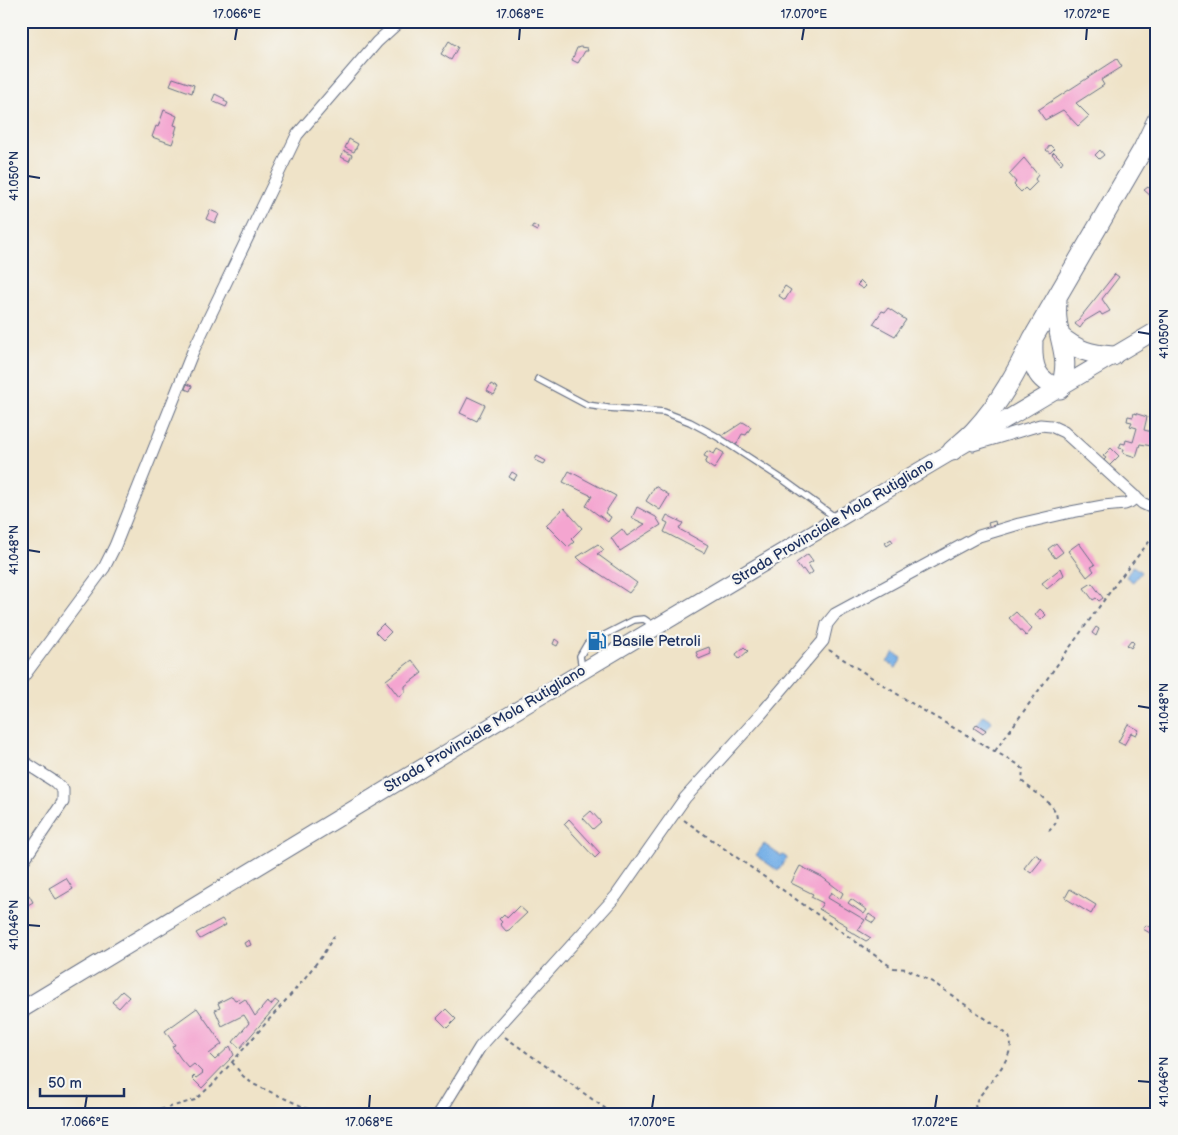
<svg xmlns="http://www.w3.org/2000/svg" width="1178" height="1135" viewBox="0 0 1178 1135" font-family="'Balsamiq Sans',sans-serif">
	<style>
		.water { fill: #77b0e7; stroke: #4970a2 }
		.building { fill: #f4a5d0 }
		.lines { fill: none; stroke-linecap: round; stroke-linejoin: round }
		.service-casing { stroke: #656e83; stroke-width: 8 }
		.minor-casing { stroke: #656e83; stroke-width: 13 }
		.secondary-casing { stroke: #656e83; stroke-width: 18 }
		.trunk-casing { stroke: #656e83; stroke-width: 21 }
		.path { stroke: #656e83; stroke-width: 2; stroke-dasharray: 4 4; stroke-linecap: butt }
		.service { stroke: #fff; stroke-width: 5.5 }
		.minor { stroke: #fff; stroke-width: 11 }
		.secondary { stroke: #fff; stroke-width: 16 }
		.trunk { stroke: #fff; stroke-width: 19 }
		.ticks { fill: none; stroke: #1b2f5e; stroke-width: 2 }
		.labels { text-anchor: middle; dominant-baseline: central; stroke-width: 4.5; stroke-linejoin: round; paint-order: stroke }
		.street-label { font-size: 15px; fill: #1b2f5e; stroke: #f6f6f2 }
		.poi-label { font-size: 15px; fill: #1b2f5e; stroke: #f6f6f2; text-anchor: start }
		.neatline { fill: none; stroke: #1b2f5e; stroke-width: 2 }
		.ticks-label { font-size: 12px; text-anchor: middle; fill: #1b2f5e }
	</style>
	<rect width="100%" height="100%" fill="#f6f6f2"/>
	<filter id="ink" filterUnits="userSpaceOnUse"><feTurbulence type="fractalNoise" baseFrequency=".02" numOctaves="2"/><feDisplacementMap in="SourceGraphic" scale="10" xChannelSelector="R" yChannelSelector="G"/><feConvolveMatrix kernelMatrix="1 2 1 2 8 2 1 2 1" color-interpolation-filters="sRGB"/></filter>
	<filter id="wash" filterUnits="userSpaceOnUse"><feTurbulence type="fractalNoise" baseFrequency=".0096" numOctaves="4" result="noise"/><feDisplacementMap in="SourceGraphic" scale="20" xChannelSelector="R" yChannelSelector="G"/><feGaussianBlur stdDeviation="1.12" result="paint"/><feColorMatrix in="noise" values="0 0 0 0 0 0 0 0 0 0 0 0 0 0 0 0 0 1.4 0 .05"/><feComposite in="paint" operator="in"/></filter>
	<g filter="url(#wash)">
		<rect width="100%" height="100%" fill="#efe3c8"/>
		<path class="water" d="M1133,566L1141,572L1133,582L1126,577Z
			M894,653L902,658L896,668L887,662Z
			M983,715L992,721L986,730L977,724Z
			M764,844L781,856L783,855L787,858L778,871L756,855Z"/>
		<g id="blocks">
			<path class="building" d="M449,41L458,47L451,60L441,54Z
				M580,47L587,48L588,51H585L578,63L572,60L577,48Z
				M1117,59L1122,67L1101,80L1104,85L1076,103L1089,116L1078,126L1063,110L1045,120L1038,110Z
				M173,78L194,85L192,93L170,85Z
				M215,94L225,99L224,101L228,103L226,107L212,101Z
				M164,110L177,116L174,125L177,126L175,133H176L172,144L152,137L156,126L158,127Z
				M349,139L358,144L354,152L345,148Z
				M1050,145L1054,149L1050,153L1046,150Z
				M1100,150L1104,155L1099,159L1095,155Z
				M344,151L352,155L349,161L341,157Z
				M1054,152L1063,161L1061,164L1052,154Z
				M1024,158L1038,175L1035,179L1037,182L1028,191L1025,188L1021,192L1014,185L1016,182L1009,174Z
				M1148,187L1155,194L1152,197L1144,190Z
				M210,210L219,214L215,223L206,219Z
				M533,225L539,228L537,231L531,228Z
				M1115,274L1119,277L1102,299L1110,311L1102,315L1100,312L1085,321L1080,328L1075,324Z
				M861,281L866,286L863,289L857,285Z
				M785,286L791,290L785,300L779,296Z
				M888,308L906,320L895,336L873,324L882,311L885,312Z
				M187,384L192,386L190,391L185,389Z
				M491,384L498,388L494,395L487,391Z
				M468,397L485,405L477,421L460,413Z
				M1134,413L1147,417L1144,430L1156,433L1152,446L1140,444L1136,457L1123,453L1124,449L1119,448L1121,443L1125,444L1126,440L1133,442L1137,428L1130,426L1132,422L1127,421L1128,416L1133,417Z
				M743,422L751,427L746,435L742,434L736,445L720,437Z
				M1111,448L1119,456L1109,466L1104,460L1106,458L1103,456Z
				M717,449L724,453L714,469L705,463L708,458L704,456L707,451L714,454Z
				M537,456L546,461L544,464L535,460Z
				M569,471L616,496L605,513L611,517L608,522L586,506L592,496L563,482Z
				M512,472L517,475L514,480L509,477Z
				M655,486L669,495L660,510L646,501Z
				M637,507L656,517L661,525L620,551L611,538L622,529L627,536L645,524L632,518Z
				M564,508L582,528L571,539L574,542L568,547L546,525Z
				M667,515L683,523L679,529L708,545L704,553L664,532L668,523L664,521Z
				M995,521L996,526L990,528L988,523Z
				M891,539L893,542L887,546L885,543Z
				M1056,543L1063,552L1055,558L1048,549Z
				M1079,543L1095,565L1091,567L1094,571L1087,577L1068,551Z
				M598,544L604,550L597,554L637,583L629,593L583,563L577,557Z
				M808,554L813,561L808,564L813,572L808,576L803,569L801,570L796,563Z
				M1061,568L1064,575L1047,589L1042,583Z
				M1092,583L1103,598L1099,601L1096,598L1093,600L1084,588Z
				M1040,609L1046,615L1041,620L1035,615Z
				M1016,612L1032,629L1026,636L1009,618Z
				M383,624L391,632L383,640L375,632Z
				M1096,627L1099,629L1096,636L1092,633Z
				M598,633L605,644L596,650L589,638Z
				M555,639L559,642L557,646L553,644Z
				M1131,640L1134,643L1131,648L1127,645Z
				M709,647L711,654L699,659L696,652Z
				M744,647L748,651L739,659L736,654Z
				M412,660L422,673L405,686V692L399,697L386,680Z
				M977,724L986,730L983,734L974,728Z
				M1128,724L1139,730L1136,735L1131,733L1124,745L1118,742Z
				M591,811L601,822L593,829L583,818Z
				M569,819L600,853L595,858L564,824Z
				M1035,854L1042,859L1031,873L1024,868Z
				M800,866L822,877L843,893L840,899L831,892L828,898L865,920L858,930L871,938L866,941L846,929L847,926L819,909L823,903L811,897L813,894L791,883Z
				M66,878L73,889L56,899L49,888Z
				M1070,889L1096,905L1091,914L1065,898Z
				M29,895L33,902L28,905L24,898Z
				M851,899L867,910L864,914L848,903Z
				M519,906L527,913L509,930L506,931L500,924L502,922L499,919L504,914L507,918Z
				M869,914L876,919L873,923L866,919Z
				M222,919L226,925L200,939L196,933Z
				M1146,925L1153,929L1150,933L1143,929Z
				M249,940L251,945L246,947L244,943Z
				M122,991L129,997L119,1008L112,1002Z
				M232,996L235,1000L238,999L239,1003L245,999L255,1016L267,1002L271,1005L275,1000L279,1003L240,1048L233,1042L249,1023L244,1015L222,1026L215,1010L220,1008L218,1003Z
				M197,1008L222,1044L209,1054L215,1060L230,1046L234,1055L202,1088L192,1078L194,1076L196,1078L203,1073L194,1064L189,1068L181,1059L172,1046L175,1045L165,1031Z
				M446,1009L456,1019L447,1028L437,1018Z"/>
		</g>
	</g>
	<g filter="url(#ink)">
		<use href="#blocks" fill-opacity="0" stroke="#656e83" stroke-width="1"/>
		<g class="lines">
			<g class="service-casing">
				<path id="service" d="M538,379L587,405L608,408L664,412L690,422L716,436L785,481L836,518
					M582,668L580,656L587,644L634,620L644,619L654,626"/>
			</g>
			<g class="minor-casing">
				<path id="minor" d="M973,445L1040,425L1051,426L1064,432L1142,503L1157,510
					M21,680L104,568L115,546L193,351L297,135L377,42L400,21
					M21,760L55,782L63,790V802L21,864
					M21,1110L25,1114
					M439,1114L480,1047L616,896L685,798L761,714L823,641L827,624L835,614L979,536L1019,524L1071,512L1103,506L1125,504L1130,502L1136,497"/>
			</g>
			<g class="secondary-casing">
				<path id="secondary" d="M21,1010C268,860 514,711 762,564C893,485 1026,409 1157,330"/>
			</g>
			<g class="trunk-casing">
				<path id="trunk" d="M1060,336C1078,351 1090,354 1113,356
					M1033,342C1032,366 1035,380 1060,389C1071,359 1060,347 1057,319C1056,312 1057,305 1057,298
					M952,451C959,444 968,438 975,430C1000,403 1017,371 1033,338L1143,149L1157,120"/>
			</g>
			<path class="path" d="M829,650L919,708L1019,765L1023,769L1022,781C1031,791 1062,806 1056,822C1055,825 1051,829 1049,831
				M995,751L1117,582L1157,532
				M684,820L890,966L894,968L907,969L934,983L1002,1030C1005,1033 1009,1036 1010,1039C1016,1055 988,1085 978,1098L975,1105L977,1114
				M505,1037L613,1114
				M232,1062L243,1076L253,1084L319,1114
				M145,1114L195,1100L213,1084L300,984L322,956L334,936"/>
			<use href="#service" class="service"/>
			<use href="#minor" class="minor"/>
			<use href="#secondary" class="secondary"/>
			<use href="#trunk" class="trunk"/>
		</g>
	</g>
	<path class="ticks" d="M235,40L237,28M519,40L520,28M802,40L804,28M1086,40L1087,28M28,176L40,178M1138,332L1150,334M28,550L40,552M1138,706L1150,708M28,925L40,926M1138,1081L1150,1082M85,1108L87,1095M369,1108L370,1095M652,1108L654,1095M935,1108L937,1095"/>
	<defs>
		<g id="fuel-bare" transform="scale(1.5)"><path d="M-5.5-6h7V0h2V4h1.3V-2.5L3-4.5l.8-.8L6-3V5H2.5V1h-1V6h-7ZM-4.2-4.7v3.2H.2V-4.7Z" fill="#1f6fb2" stroke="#f6f6f2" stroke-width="2.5" paint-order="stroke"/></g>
	</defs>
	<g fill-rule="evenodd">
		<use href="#fuel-bare" x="597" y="641"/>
	</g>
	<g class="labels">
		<g class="street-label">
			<text transform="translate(833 522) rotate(-31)">Strada Provinciale Mola Rutigliano</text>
			<text transform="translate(485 729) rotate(-31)">Strada Provinciale Mola Rutigliano</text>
		</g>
		<g class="poi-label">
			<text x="612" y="641">Basile Petroli</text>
		</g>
	</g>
	<rect width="1178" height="1135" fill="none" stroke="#f6f6f2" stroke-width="55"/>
	<path d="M40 1088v8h84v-8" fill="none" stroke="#1b2f5e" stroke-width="2.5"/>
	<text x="48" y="1088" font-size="15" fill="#1b2f5e" stroke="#f6f6f2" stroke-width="4" paint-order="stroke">50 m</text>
	<rect x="28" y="28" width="1122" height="1080" class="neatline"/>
	<g class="ticks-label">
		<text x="237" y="18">17.066°E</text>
		<text x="520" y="18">17.068°E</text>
		<text x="804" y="18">17.070°E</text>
		<text x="1087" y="18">17.072°E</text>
		<text transform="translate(14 176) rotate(-90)" y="4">41.050°N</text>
		<text transform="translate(1164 334) rotate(-90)" y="4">41.050°N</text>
		<text transform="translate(14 550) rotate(-90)" y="4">41.048°N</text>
		<text transform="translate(1164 708) rotate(-90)" y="4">41.048°N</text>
		<text transform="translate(14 925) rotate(-90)" y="4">41.046°N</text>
		<text transform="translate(1164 1082) rotate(-90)" y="4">41.046°N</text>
		<text x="85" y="1126">17.066°E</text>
		<text x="369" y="1126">17.068°E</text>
		<text x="652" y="1126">17.070°E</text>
		<text x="935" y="1126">17.072°E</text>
	</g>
</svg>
